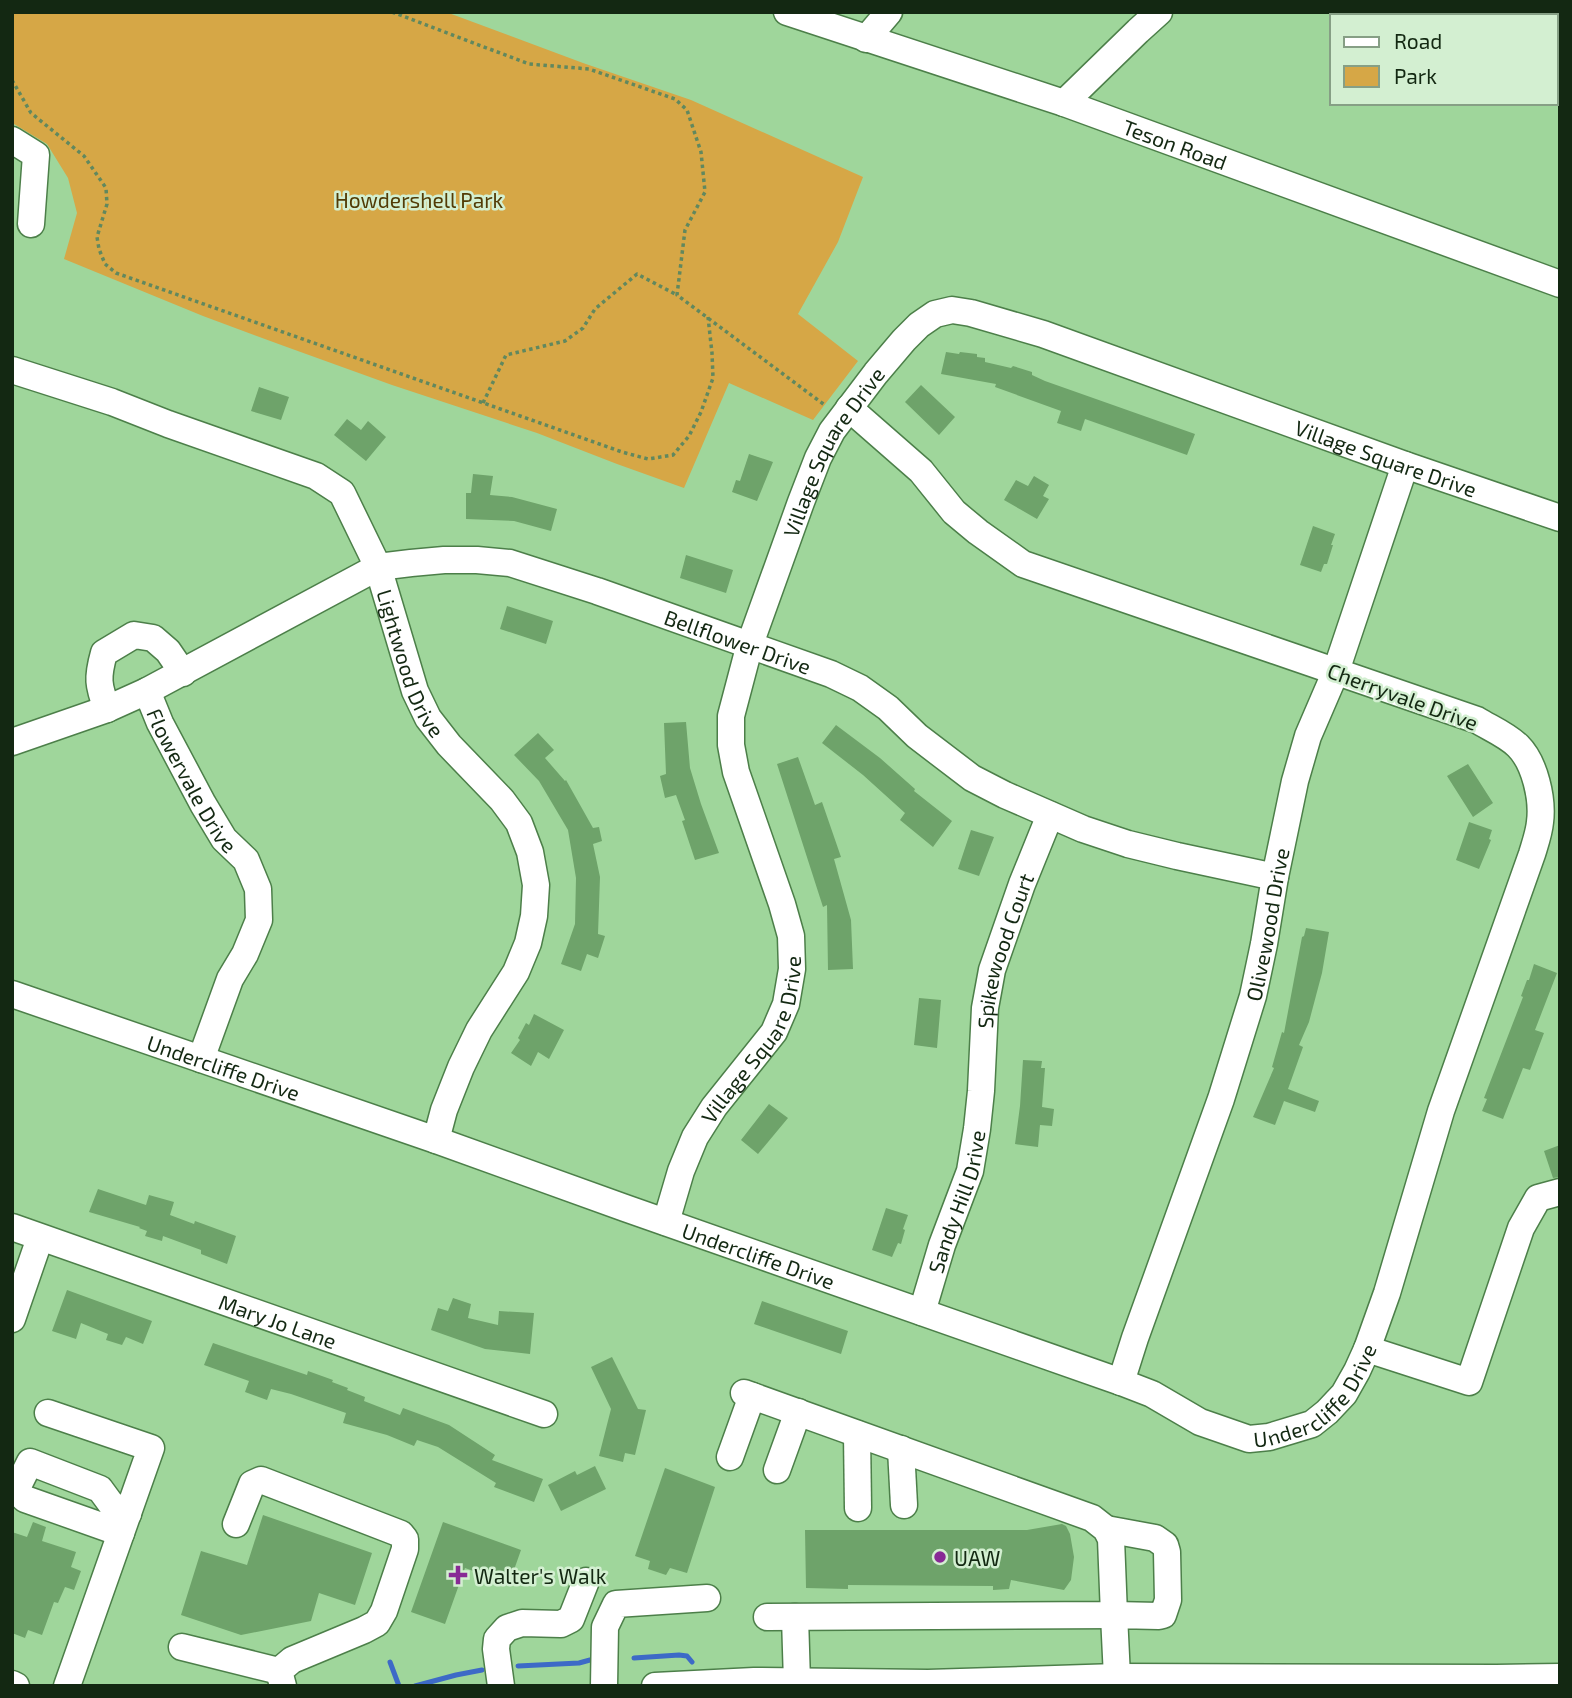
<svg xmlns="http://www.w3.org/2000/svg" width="1572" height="1698" viewBox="0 0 1572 1698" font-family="'Exo 2',sans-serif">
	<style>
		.green { fill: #d6a746 }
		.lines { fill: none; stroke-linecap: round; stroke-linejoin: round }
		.stream { stroke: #3d6ac7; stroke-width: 5 }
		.building { fill: #6ea36a }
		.minor-casing { stroke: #4c7f49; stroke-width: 29 }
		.path { stroke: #61885e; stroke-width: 3.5; stroke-dasharray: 3.5 3.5; stroke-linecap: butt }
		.minor { stroke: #fff; stroke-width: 26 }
		.poi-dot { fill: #882a95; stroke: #d3efd1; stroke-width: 2.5 }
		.labels { text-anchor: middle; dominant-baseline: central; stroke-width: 5; stroke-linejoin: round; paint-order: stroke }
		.street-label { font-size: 21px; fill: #132812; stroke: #d3efd1 }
		.park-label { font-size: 21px; fill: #523b05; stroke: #d3efd1 }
		.poi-label { font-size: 21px; fill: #132812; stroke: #d3efd1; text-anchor: start }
	</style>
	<rect width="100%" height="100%" fill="#9fd69b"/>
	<path class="green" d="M12,12H446L583,63L691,100L863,177L838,242L798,314L858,361L813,420L729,383L684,488L617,464L537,433L392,385L284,346L203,316L64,259L77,213L68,178L47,144L14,124L12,119Z"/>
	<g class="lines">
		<path class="stream" d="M634,1658L679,1655L687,1656L692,1662
			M390,1662L399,1686
			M518,1666L579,1663L590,1660
			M415,1686L456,1675L482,1670"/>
	</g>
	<path class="building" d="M946,352L959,354L960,352L977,354V357L985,358V362L1011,368L1013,366L1032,372V375L1045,381L1195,434L1187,455L1085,419L1081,431L1057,423L1061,411L995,387L996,384L941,374Z
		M921,385L955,417L939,435L905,402Z
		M259,387L289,397L281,420L251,411Z
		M347,419L361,430L368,421L386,437L366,461L334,435Z
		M749,454L773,462L757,501L732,492L736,480L740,481Z
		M473,474L493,476L490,495L512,497L557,509L551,531L514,521L466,519V493H471Z
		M1034,476L1049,485L1043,496L1049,499L1037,519L1004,500L1016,480L1028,486Z
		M1313,526L1335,534L1331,545H1333L1327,564H1324L1321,572L1300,565Z
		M686,555L733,570L726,593L680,578Z
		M507,606L553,621L546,644L500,629Z
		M686,722L690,768L701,804L719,853L695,860L682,821L685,820L676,795L665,798L660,776L666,774L664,723Z
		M836,725L880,758L915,789L914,791L952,821L933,847L900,820L905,813L863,775L822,743Z
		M538,733L554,750L545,758L565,781L566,780L593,828L599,827L602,841L593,844L600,877L598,934L605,936L598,958L587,954L581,971L561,964L575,924L576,878L568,830L539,781L514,755Z
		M798,757L815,805L822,802L841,857L834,859L851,920L853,969L828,970L827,905L823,907L777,764Z
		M1468,764L1493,803L1473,817L1447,776Z
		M1469,822L1492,830L1489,839L1491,840L1479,869L1456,860Z
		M971,830L994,837L979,876L958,869Z
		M1306,928L1329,932L1322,973L1309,1022L1299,1045L1303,1047L1288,1089L1319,1101L1315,1112L1284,1101L1275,1125L1253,1117L1274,1068L1272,1067L1282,1032L1284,1033L1302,937L1304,936Z
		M1534,964L1557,973L1535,1030L1544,1033L1530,1070L1523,1068L1503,1119L1482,1111L1487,1099L1484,1098L1523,997L1521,996L1527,980H1529Z
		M919,998L941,1000L937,1048L914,1045Z
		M534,1014L564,1030L549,1059L538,1052L531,1066L511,1053L520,1040L518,1038L526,1023L529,1025Z
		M1023,1060L1042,1061L1041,1068H1045L1042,1107L1054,1109L1052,1126L1040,1125L1038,1147L1015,1144L1020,1106Z
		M769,1104L788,1118L758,1154L741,1140Z
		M1560,1145V1177L1553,1178L1544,1151Z
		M98,1189L146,1205L149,1195L174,1202L170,1215L194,1224L195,1221L236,1236L227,1264L201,1254V1250L163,1236L162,1241L145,1236L147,1231L139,1228L140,1227L89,1212Z
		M886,1208L908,1215L903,1229L905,1230L901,1244L898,1243L892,1257L872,1250Z
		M67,1290L152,1321L143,1344L126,1337L122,1345L106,1340L108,1334L81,1323L76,1339L52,1331Z
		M453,1298L471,1304L468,1318L498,1325L499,1311L534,1313L530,1354L485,1349L431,1330L438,1308L448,1311Z
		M762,1301L848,1331L841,1354L754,1324Z
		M213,1343L307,1375L308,1371L333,1380L332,1382L348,1388L347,1390L365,1397L364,1401L400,1415L403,1408L449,1425L495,1455L492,1460L543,1479L534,1502L494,1487L496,1483L438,1447L417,1440L414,1446L387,1435L343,1423L346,1413L291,1394L271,1389L267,1400L245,1392L249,1381L204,1365Z
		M612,1357L638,1409L646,1410L635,1455L625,1453L623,1462L599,1456L611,1409L591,1367Z
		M595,1466L606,1489L561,1511L548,1485L575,1471L577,1475Z
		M665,1468L715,1487L687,1573L670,1568L666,1575L648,1569L650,1561L635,1556Z
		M263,1515L372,1553L355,1605L319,1593L311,1621L241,1635L181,1615L201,1551L247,1565Z
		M33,1522L46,1527L42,1541L76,1552L71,1567L81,1571L74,1590L65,1587L58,1603L54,1602L42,1635L28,1630L25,1638L12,1633V1532L27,1537Z
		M443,1522L521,1550L509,1584L465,1568L445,1624L411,1612Z
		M1062,1524L1066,1526L1070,1534L1074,1557L1071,1580L1064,1590L1011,1580L1009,1589L993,1590V1586L848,1585V1589L806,1588L805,1530H1027Z"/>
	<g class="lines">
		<g class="minor-casing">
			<g id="minor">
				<path id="s1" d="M787,12L1064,103L1560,284"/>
				<path d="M1449,12L1459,16"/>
				<path d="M866,39L889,12"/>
				<path d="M1556,50L1560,52"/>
				<path d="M1064,103L1138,31L1159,12"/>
				<path d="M12,140L36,155L31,224"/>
				<path id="s2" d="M12,370L112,402L168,424L316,476L342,493L378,567L415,691L428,718L449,745L502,800L519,823L530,852L536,885L534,916L528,943L516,972L479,1030L461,1067L444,1110L436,1140"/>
				<path id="s3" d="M147,691L160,723L203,804L224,839L246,860L258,889L259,920L245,954L230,979L201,1059"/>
				<path d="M107,709C98,685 97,678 104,653L134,635L153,638L168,651L183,673"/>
				<path id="s4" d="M12,742L107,709L147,691L378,567L411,563L444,560H477L510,563L597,591L831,674L860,688L888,708L917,736L972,778L1005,795L1083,829L1128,844L1177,856L1275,877"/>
				<path id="s5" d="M12,994L436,1140L625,1208L1121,1382L1152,1394L1200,1422L1249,1439L1269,1437L1312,1424L1327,1412L1344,1394L1357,1371L1367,1349L1387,1293L1441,1111L1532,854C1535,844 1539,833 1540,822C1543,799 1535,763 1518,746C1507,735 1490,728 1477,720L1023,564L978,532L954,512L921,471L849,408"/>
				<path id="s6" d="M666,1222L681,1171L695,1137L714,1107L774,1032L786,1004L792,969L791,936L782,904L736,772L731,745V716L750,644L801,502L818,458L832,431L876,373L904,340L919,325L935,314L952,310L971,313L1043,334L1405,465L1560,518"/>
				<path id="s7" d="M12,1227L544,1414"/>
				<path id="s8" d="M922,1312L942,1245L970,1171L977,1129L981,1091L985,1008L992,970L1022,884L1050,815"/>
				<path d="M12,1319L40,1238"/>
				<path d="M1367,1349L1469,1382L1521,1228L1538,1198L1560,1192"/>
				<path id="s9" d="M1121,1382L1135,1338L1221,1099L1253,996L1264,944L1275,877L1295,781L1308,736L1336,671L1405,465"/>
				<path d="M744,1393L1092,1518L1106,1529L1111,1539L1114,1615L767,1617"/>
				<path d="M48,1413L151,1448L67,1686"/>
				<path d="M857,1434L858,1508"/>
				<path d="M901,1449L904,1505"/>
				<path d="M730,1457L752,1396"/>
				<path d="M777,1470L798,1412"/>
				<path d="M236,1524L252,1484L261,1480L401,1534L405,1539V1549L384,1611L377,1623L364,1630L292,1660L279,1671L283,1686"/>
				<path d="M1106,1529L1155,1538L1165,1545L1167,1552L1168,1600L1163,1615L1159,1616L1114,1615L1117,1677"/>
				<path d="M121,1533L25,1499L16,1490L30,1462L100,1489L111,1504L128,1514"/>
				<path d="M795,1617L797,1682"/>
				<path d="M182,1647L279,1671"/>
				<path d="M12,1684L16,1686"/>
				<path d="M501,1686L496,1649L497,1639L507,1628L522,1623L561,1624L571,1619L586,1581"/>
				<path d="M604,1686L605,1627L616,1604L707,1598"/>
				<path d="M655,1686L754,1681L928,1683L1117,1677L1496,1678L1560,1677"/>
			</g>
		</g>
		<path class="path" d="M392,12L529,64L589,69L675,99L687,110L701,152L705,192L685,230L677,295L826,406
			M12,80L31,113L84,156L106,188L107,204L97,237L99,249L105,264L116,273L622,452L648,459L673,455L689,436L701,412L713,378L712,353L708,317
			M483,403L506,355L565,341L583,328L595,309L637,274L677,295"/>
		<use href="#minor" class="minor"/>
	</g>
	<g class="poi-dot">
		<circle cx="940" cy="1557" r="7"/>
		<path d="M454.5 1564.5h7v7h7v7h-7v7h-7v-7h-7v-7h7z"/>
	</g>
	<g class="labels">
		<g class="street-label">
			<text stroke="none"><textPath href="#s1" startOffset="410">Teson Road</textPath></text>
			<text stroke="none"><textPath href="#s6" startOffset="835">Village Square Drive</textPath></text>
			<text stroke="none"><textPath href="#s6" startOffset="1486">Village Square Drive</textPath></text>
			<text stroke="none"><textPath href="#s4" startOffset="780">Bellflower Drive</textPath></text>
			<text stroke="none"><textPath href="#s2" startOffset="537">Lightwood Drive</textPath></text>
			<text transform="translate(1403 696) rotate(20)">Cherryvale Drive</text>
			<text stroke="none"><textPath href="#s3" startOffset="100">Flowervale Drive</textPath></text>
			<text stroke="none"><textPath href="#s9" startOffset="481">Olivewood Drive</textPath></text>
			<text stroke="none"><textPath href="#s8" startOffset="373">Spikewood Court</textPath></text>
			<text stroke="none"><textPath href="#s6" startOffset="205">Village Square Drive</textPath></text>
			<text stroke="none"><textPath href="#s5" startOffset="224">Undercliffe Drive</textPath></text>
			<text stroke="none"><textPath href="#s8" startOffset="116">Sandy Hill Drive</textPath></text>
			<text stroke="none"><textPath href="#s5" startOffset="791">Undercliffe Drive</textPath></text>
			<text stroke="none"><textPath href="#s7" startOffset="282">Mary Jo Lane</textPath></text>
			<text stroke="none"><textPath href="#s5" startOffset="1400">Undercliffe Drive</textPath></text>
		</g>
		<g class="park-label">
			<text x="419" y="199">Howdershell Park</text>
		</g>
		<g class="poi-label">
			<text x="954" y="1557">UAW</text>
			<text x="474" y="1575">Walter's Walk</text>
		</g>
	</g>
	<rect width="1572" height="1698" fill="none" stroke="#132812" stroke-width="28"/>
	<rect x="1330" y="14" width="228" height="91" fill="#d3efd1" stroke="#869f85" stroke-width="2"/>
	<rect x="1344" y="37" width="35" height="10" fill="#ffffff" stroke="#869f85" stroke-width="2"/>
	<text x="1394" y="49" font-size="21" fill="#132812">Road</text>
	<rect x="1344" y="66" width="35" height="21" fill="#d6a746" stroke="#869f85" stroke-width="2"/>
	<text x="1394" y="84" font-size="21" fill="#132812">Park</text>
</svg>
